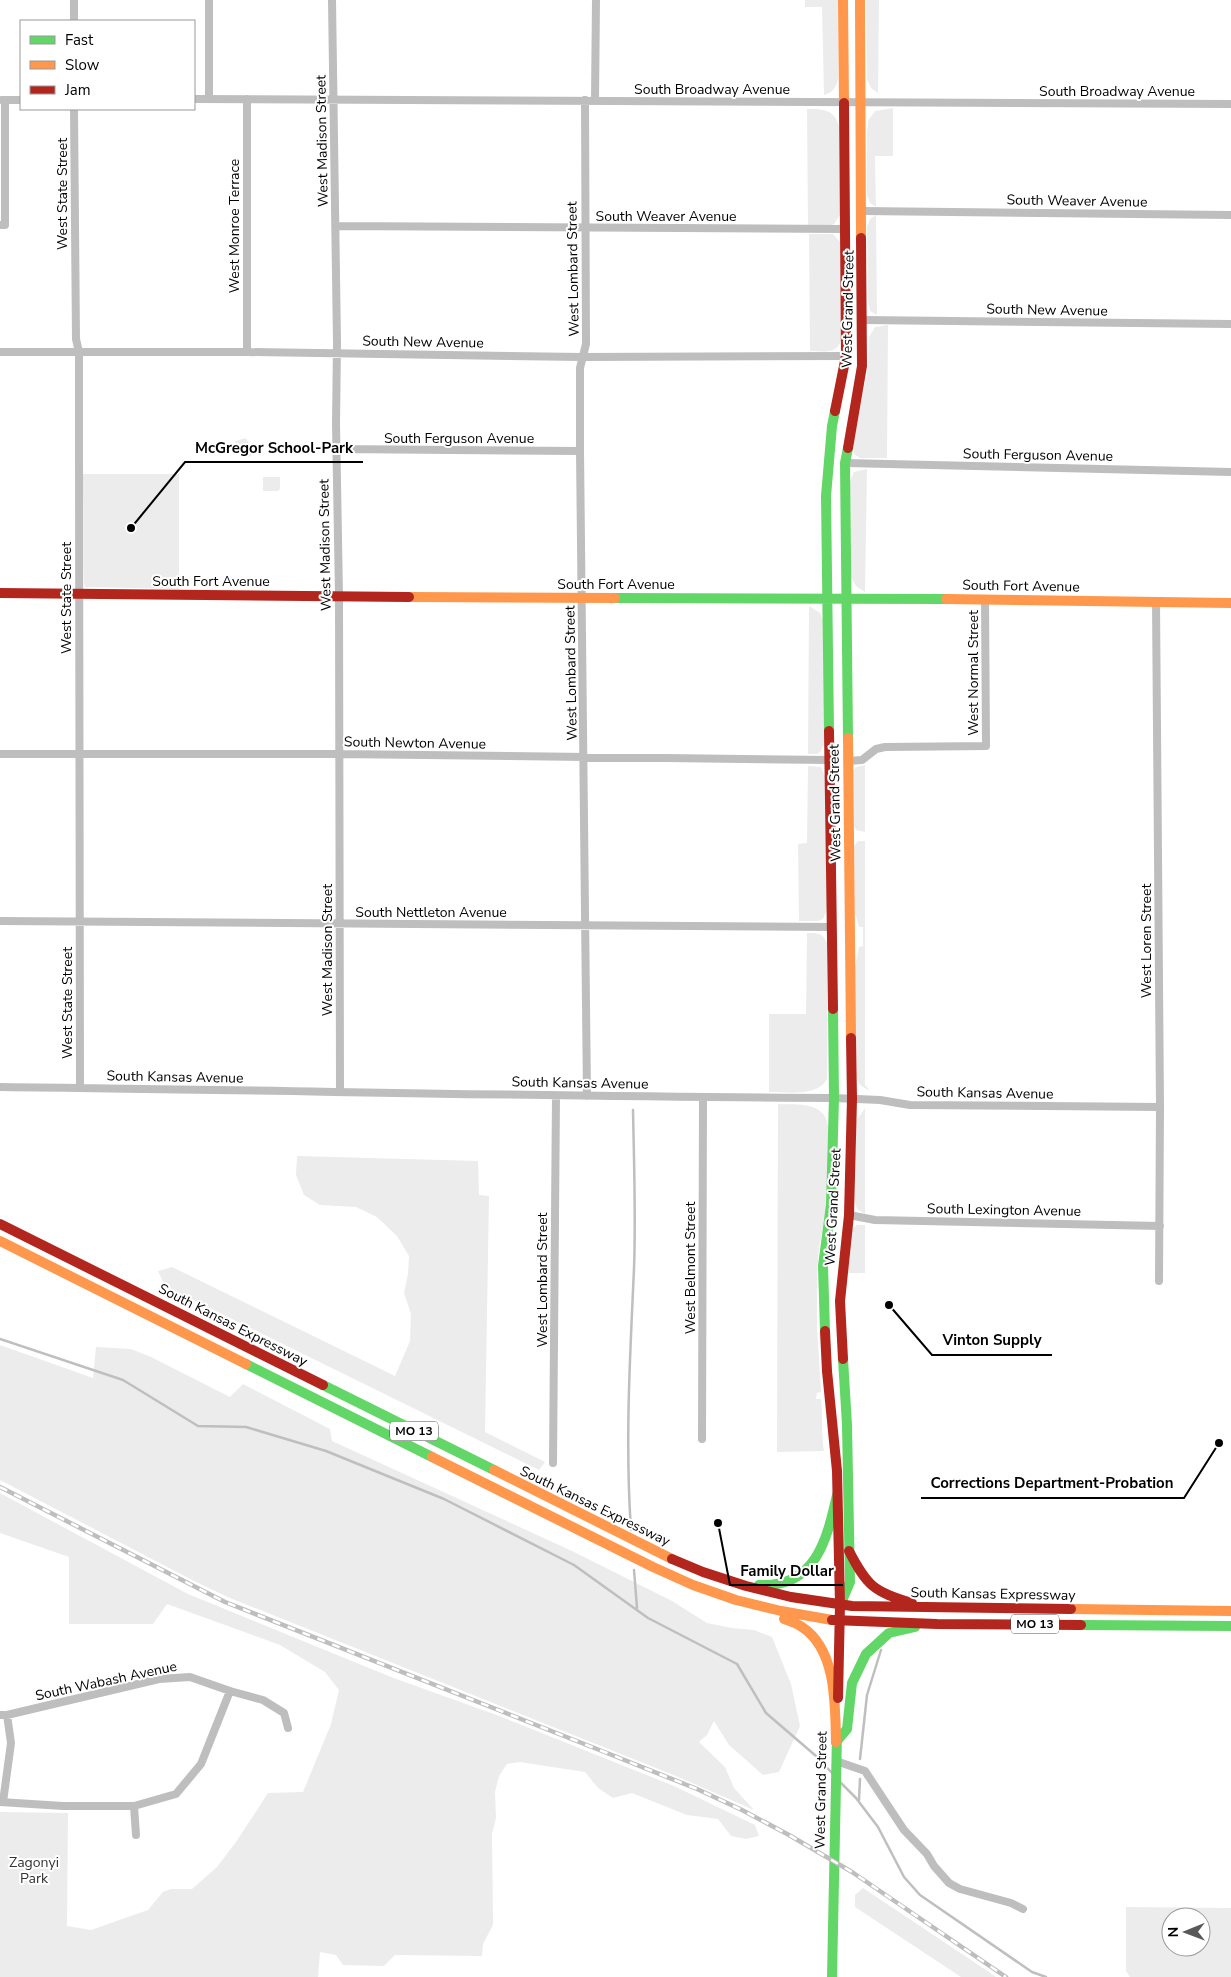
<svg xmlns="http://www.w3.org/2000/svg" width="1231" height="1977" viewBox="0 0 1231 1977" font-family="'Nunito Sans',sans-serif">
	<style>
		.green { fill: #ececec; fill-rule: evenodd }
		.lines { fill: none; stroke-linecap: round; stroke-linejoin: round }
		.stream { stroke: #bfbfbf; stroke-width: 2.5 }
		.street { stroke: #bebebe; stroke-width: 8 }
		.fast { stroke: #63d668; stroke-width: 10 }
		.slow { stroke: #ff974d; stroke-width: 10 }
		.jam { stroke: #b3261e; stroke-width: 10 }
		.rail-casing { stroke: #bebebe; stroke-width: 4.5 }
		.rail { stroke: #fff; stroke-width: 2.5; stroke-dasharray: 8; stroke-linecap: butt }
		.labels { text-anchor: middle; dominant-baseline: central; stroke-width: 4; stroke-linejoin: round; paint-order: stroke }
		.shield { fill: #fff; stroke: #4c4c4c; stroke-width: 1 }
		.shield-label { font-size: 12px; font-weight: bold; fill: #000 }
		.street-label { font-size: 14px; fill: #000; stroke: #fff }
		.park-label { font-size: 14px; fill: #333; stroke: #fff }
		.leader { fill: none; stroke: #000; stroke-width: 2 }
		.callout-dot { fill: #000; stroke: #fff; stroke-width: 2 }
		.callout-label { font-size: 15px; text-anchor: middle; font-weight: bold; fill: #000; stroke: #fff; stroke-width: 4; stroke-linejoin: round; paint-order: stroke }
	</style>
	<rect width="100%" height="100%" fill="#fff"/>
	<path class="green" d="M805,0H838V79C836,88 832,93 824,95L822,7H805Z
		M866,0H879L878,93L871,88L867,79Z
		M893,108V156H875L876,207L870,203L867,195V133L868,121L875,111Z
		M807,109C823,109 834,109 839,126L840,215L834,224L831,225L808,226Z
		M876,215L877,315L870,311L868,301L867,227L870,219Z
		M809,234H833L840,242L841,340C837,355 822,351 810,351Z
		M888,325L887,458H860L854,454L853,443L868,368L869,337L875,327Z
		M246,438L254,454L249,457L238,453L235,441Z
		M867,469L865,592L856,586L851,577L850,481L854,472Z
		M83,474H179V589L85,587L84,583Z
		M263,477H280V489L278,491H263Z
		M809,606L820,613L824,623L825,742L821,751L818,754H808Z
		M865,765V832L856,830L854,826L853,771L856,767Z
		M808,766L821,767L825,776L827,910L823,919L818,921H799L798,844L807,843Z
		M858,841H865V1085L870,1091L860,1085L857,1078L854,972L859,947L863,946V927H859L855,912L854,846Z
		M807,933C816,933 823,932 827,943V1079C817,1097 788,1092 769,1092V1014H806Z
		M778,1104C797,1105 825,1101 828,1126L827,1207L819,1248L817,1272V1326L821,1392L817,1393L816,1399H821C823,1416 821,1434 824,1451L777,1452Z
		M865,1108V1214L857,1209L855,1202L856,1121Z
		M297,1156L478,1161L479,1195L489,1196L485,1432L545,1462L539,1470L165,1286L158,1271L172,1267L395,1376L410,1341L411,1314L404,1293L408,1274L409,1256L397,1236L377,1217L356,1207L320,1205L304,1195L296,1175Z
		M857,1225H865V1273H846L852,1229Z
		M0,1345L93,1378L96,1347L131,1349L151,1357L230,1397L243,1384L330,1429L332,1441L572,1551L672,1601L707,1623L732,1628L754,1630L772,1637L791,1684L800,1726L779,1772L763,1775L729,1745L714,1721L707,1735L699,1742L725,1767L734,1788L754,1810L676,1776L230,1598L196,1582L0,1480Z
		M0,1493L188,1594L391,1677L502,1717L674,1786L755,1825L759,1836L746,1839L731,1836L718,1819L687,1815L632,1793L613,1798L598,1788L585,1772L520,1762L507,1764L499,1776L495,1792L496,1818L492,1834L493,1925L483,1944L482,1956L395,1955L384,1966L343,1965L336,1955L320,1952L318,1977H0V1812L68,1813L67,1926L91,1930L148,1910L163,1892L171,1889H192L217,1867L236,1842L268,1793L303,1792L331,1724L339,1690L325,1672L280,1645L167,1604L153,1624H69V1557L0,1533Z
		M863,1888L986,1970L996,1977H961L855,1907V1895Z
		M1126,1907L1231,1908V1977H1130L1126,1971ZM1171,1917H1201V1947H1171Z"/>
	<g class="lines">
		<path class="stream" d="M0,1339L123,1380L198,1426L246,1427L326,1451L444,1499L574,1565L648,1618L737,1664L766,1713L816,1756L833,1774
			M631,1530C625,1443 630,1356 634,1269C636,1216 634,1163 633,1110
			M634,1570L637,1608
			M860,1759L867,1695L881,1650
			M840,1782L856,1798L878,1827L904,1877L920,1895L1032,1972L1046,1977
			M859,1800L860,1779"/>
		<path class="street" d="M74,0V21
			M209,0V99
			M332,0L337,343L336,424L339,596L340,1091
			M194,99L1231,104
			M247,99V352
			M2,100H21
			M585,100L586,344L580,368V451L587,1096
			M595,100L596,0
			M74,109L76,339L79,352V453L80,1088
			M862,211L1231,215
			M0,225H5V100
			M336,226L845,229
			M863,320L1231,324
			M0,352H247L582,357L846,356
			M337,449L580,451
			M845,463L1231,472
			M1156,602L1160,1107L1159,1281
			M0,754H339L830,760
			M848,761L862,760L876,749L885,747L986,746L985,599
			M0,921L832,927
			M0,1087C278,1090 556,1097 834,1098L880,1100L910,1105L1160,1107
			M849,1215L875,1220L1160,1226
			M702,1439L703,1098
			M553,1463L556,1096
			M0,1715H7L159,1679L190,1677L230,1691L263,1700L284,1713L288,1728
			M836,1761L865,1771L904,1830L927,1854L934,1866L949,1883L960,1889L1011,1903L1023,1909
			M0,1802L63,1806H134L176,1794L201,1764L230,1691
			M3,1802L11,1743L7,1715
			M134,1806L136,1835"/>
		<path class="fast" d="M848,448L845,463L848,738
			M615,598L946,599
			M829,731L826,496L832,426L835,411
			M825,1331L823,1266L831,1205L834,1098L833,1009
			M246,1364L432,1457
			M323,1385L494,1470
			M759,1585C816,1588 827,1539 837,1495
			M841,1603L850,1582L847,1425L843,1359
			M1081,1625L1231,1626
			M836,1742L847,1729L852,1683L866,1654L889,1633L915,1627
			M832,1977L837,1735"/>
		<path class="slow" d="M843,0L844,103
			M860,0L861,238
			M409,597L615,598
			M946,599L1231,603
			M848,738L851,1038
			M0,1241L246,1364
			M432,1457L653,1567L693,1585L736,1600L781,1611L832,1620
			M494,1470L672,1559
			M1071,1609L1231,1611
			M784,1619C790,1621 797,1623 802,1627C837,1650 835,1705 836,1742"/>
		<path class="jam" d="M835,411L846,356L844,103
			M848,448L862,366L861,238
			M0,593L409,597
			M829,731L833,1009
			M0,1224L323,1385
			M825,1331L827,1371L837,1471L840,1604L838,1698
			M843,1359L840,1301L849,1215L852,1099L851,1038
			M849,1551C867,1586 874,1592 912,1603
			M672,1559L703,1572L746,1586L791,1597L852,1606L1071,1609
			M832,1620L937,1624L1081,1625"/>
		<g class="rail-casing">
			<path id="rail" d="M0,1487L225,1602L607,1753L697,1789L742,1810L789,1835L852,1872L1006,1977"/>
		</g>
		<use href="#rail" class="rail"/>
	</g>
	<g class="labels">
		<g class="shield">
			<rect x="390" y="1421.5" width="48" height="19" rx="4"/>
			<rect x="1011" y="1614.5" width="48" height="19" rx="4"/>
		</g>
		<g class="shield-label">
			<text x="414" y="1431">MO 13</text>
			<text x="1035" y="1624">MO 13</text>
		</g>
		<g class="street-label">
			<text x="712" y="89">South Broadway Avenue</text>
			<text x="1117" y="91">South Broadway Avenue</text>
			<text transform="translate(322 141) rotate(-91)">West Madison Street</text>
			<text transform="translate(62 194) rotate(-90)">West State Street</text>
			<text transform="translate(1077 201) rotate(1)">South Weaver Avenue</text>
			<text x="666" y="216">South Weaver Avenue</text>
			<text transform="translate(234 226) rotate(-90)">West Monroe Terrace</text>
			<text transform="translate(573 269) rotate(-91)">West Lombard Street</text>
			<text transform="translate(848 309) rotate(-89)">West Grand Street</text>
			<text transform="translate(1047 310) rotate(1)">South New Avenue</text>
			<text transform="translate(423 342) rotate(1)">South New Avenue</text>
			<text x="459" y="438">South Ferguson Avenue</text>
			<text transform="translate(1038 455) rotate(1)">South Ferguson Avenue</text>
			<text transform="translate(325 545) rotate(-91)">West Madison Street</text>
			<text x="211" y="581">South Fort Avenue</text>
			<text x="616" y="584">South Fort Avenue</text>
			<text transform="translate(1021 586) rotate(1)">South Fort Avenue</text>
			<text transform="translate(66 598) rotate(-90)">West State Street</text>
			<text transform="translate(571 673) rotate(-91)">West Lombard Street</text>
			<text transform="translate(973 673) rotate(-90)">West Normal Street</text>
			<text transform="translate(415 743) rotate(1)">South Newton Avenue</text>
			<text transform="translate(835 803) rotate(-91)">West Grand Street</text>
			<text x="431" y="912">South Nettleton Avenue</text>
			<text transform="translate(1146 941) rotate(-90)">West Loren Street</text>
			<text transform="translate(327 950) rotate(-90)">West Madison Street</text>
			<text transform="translate(67 1003) rotate(-90)">West State Street</text>
			<text transform="translate(175 1077) rotate(1)">South Kansas Avenue</text>
			<text transform="translate(580 1083) rotate(1)">South Kansas Avenue</text>
			<text transform="translate(985 1093) rotate(1)">South Kansas Avenue</text>
			<text transform="translate(833 1207) rotate(-87)">West Grand Street</text>
			<text transform="translate(1004 1210) rotate(1)">South Lexington Avenue</text>
			<text transform="translate(690 1268) rotate(-90)">West Belmont Street</text>
			<text transform="translate(542 1280) rotate(-90)">West Lombard Street</text>
			<text transform="translate(233 1325) rotate(27)">South Kansas Expressway</text>
			<text transform="translate(595 1506) rotate(26)">South Kansas Expressway</text>
			<text transform="translate(993 1594) rotate(1)">South Kansas Expressway</text>
			<text transform="translate(106 1681) rotate(-12)">South Wabash Avenue</text>
			<text transform="translate(821 1790) rotate(-89)">West Grand Street</text>
		</g>
		<g class="park-label">
			<text x="34" y="1862">Zagonyi<tspan x="34" dy="16">Park</tspan></text>
		</g>
	</g>
	<path class="leader" d="M131 528L185 462H363M889 1305L932 1355H1052M1219 1443L1184 1498H921M718 1523L730 1585H843"/>
	<g class="callout-dot">
		<circle cx="131" cy="528" r="5"/>
		<circle cx="889" cy="1305" r="5"/>
		<circle cx="1219" cy="1443" r="5"/>
		<circle cx="718" cy="1523" r="5"/>
	</g>
	<g class="callout-label">
		<text x="274" y="453">McGregor School-Park</text>
		<text x="992" y="1345">Vinton Supply</text>
		<text x="1052" y="1488">Corrections Department-Probation</text>
		<text x="787" y="1576">Family Dollar</text>
	</g>
	<rect x="20" y="20" width="175" height="90" fill="#ffffff" stroke="#999999"/>
	<rect x="30" y="36" width="25" height="8" fill="#63d668" stroke="#999999"/>
	<text x="65" y="45" font-size="15" fill="#000000">Fast</text>
	<rect x="30" y="61" width="25" height="8" fill="#ff974d" stroke="#999999"/>
	<text x="65" y="70" font-size="15" fill="#000000">Slow</text>
	<rect x="30" y="86" width="25" height="8" fill="#b3261e" stroke="#999999"/>
	<text x="65" y="95" font-size="15" fill="#000000">Jam</text>
	<g transform="translate(1186 1932) rotate(269)"><circle r="24" fill="#ffffff" stroke="#999999"/>
	<path d="M0-4L9 19L0 12L-9 19Z" fill="#595959"/>
	<text y="-8" font-size="14" font-weight="bold" text-anchor="middle" fill="#000000">N</text>
	</g>
</svg>
